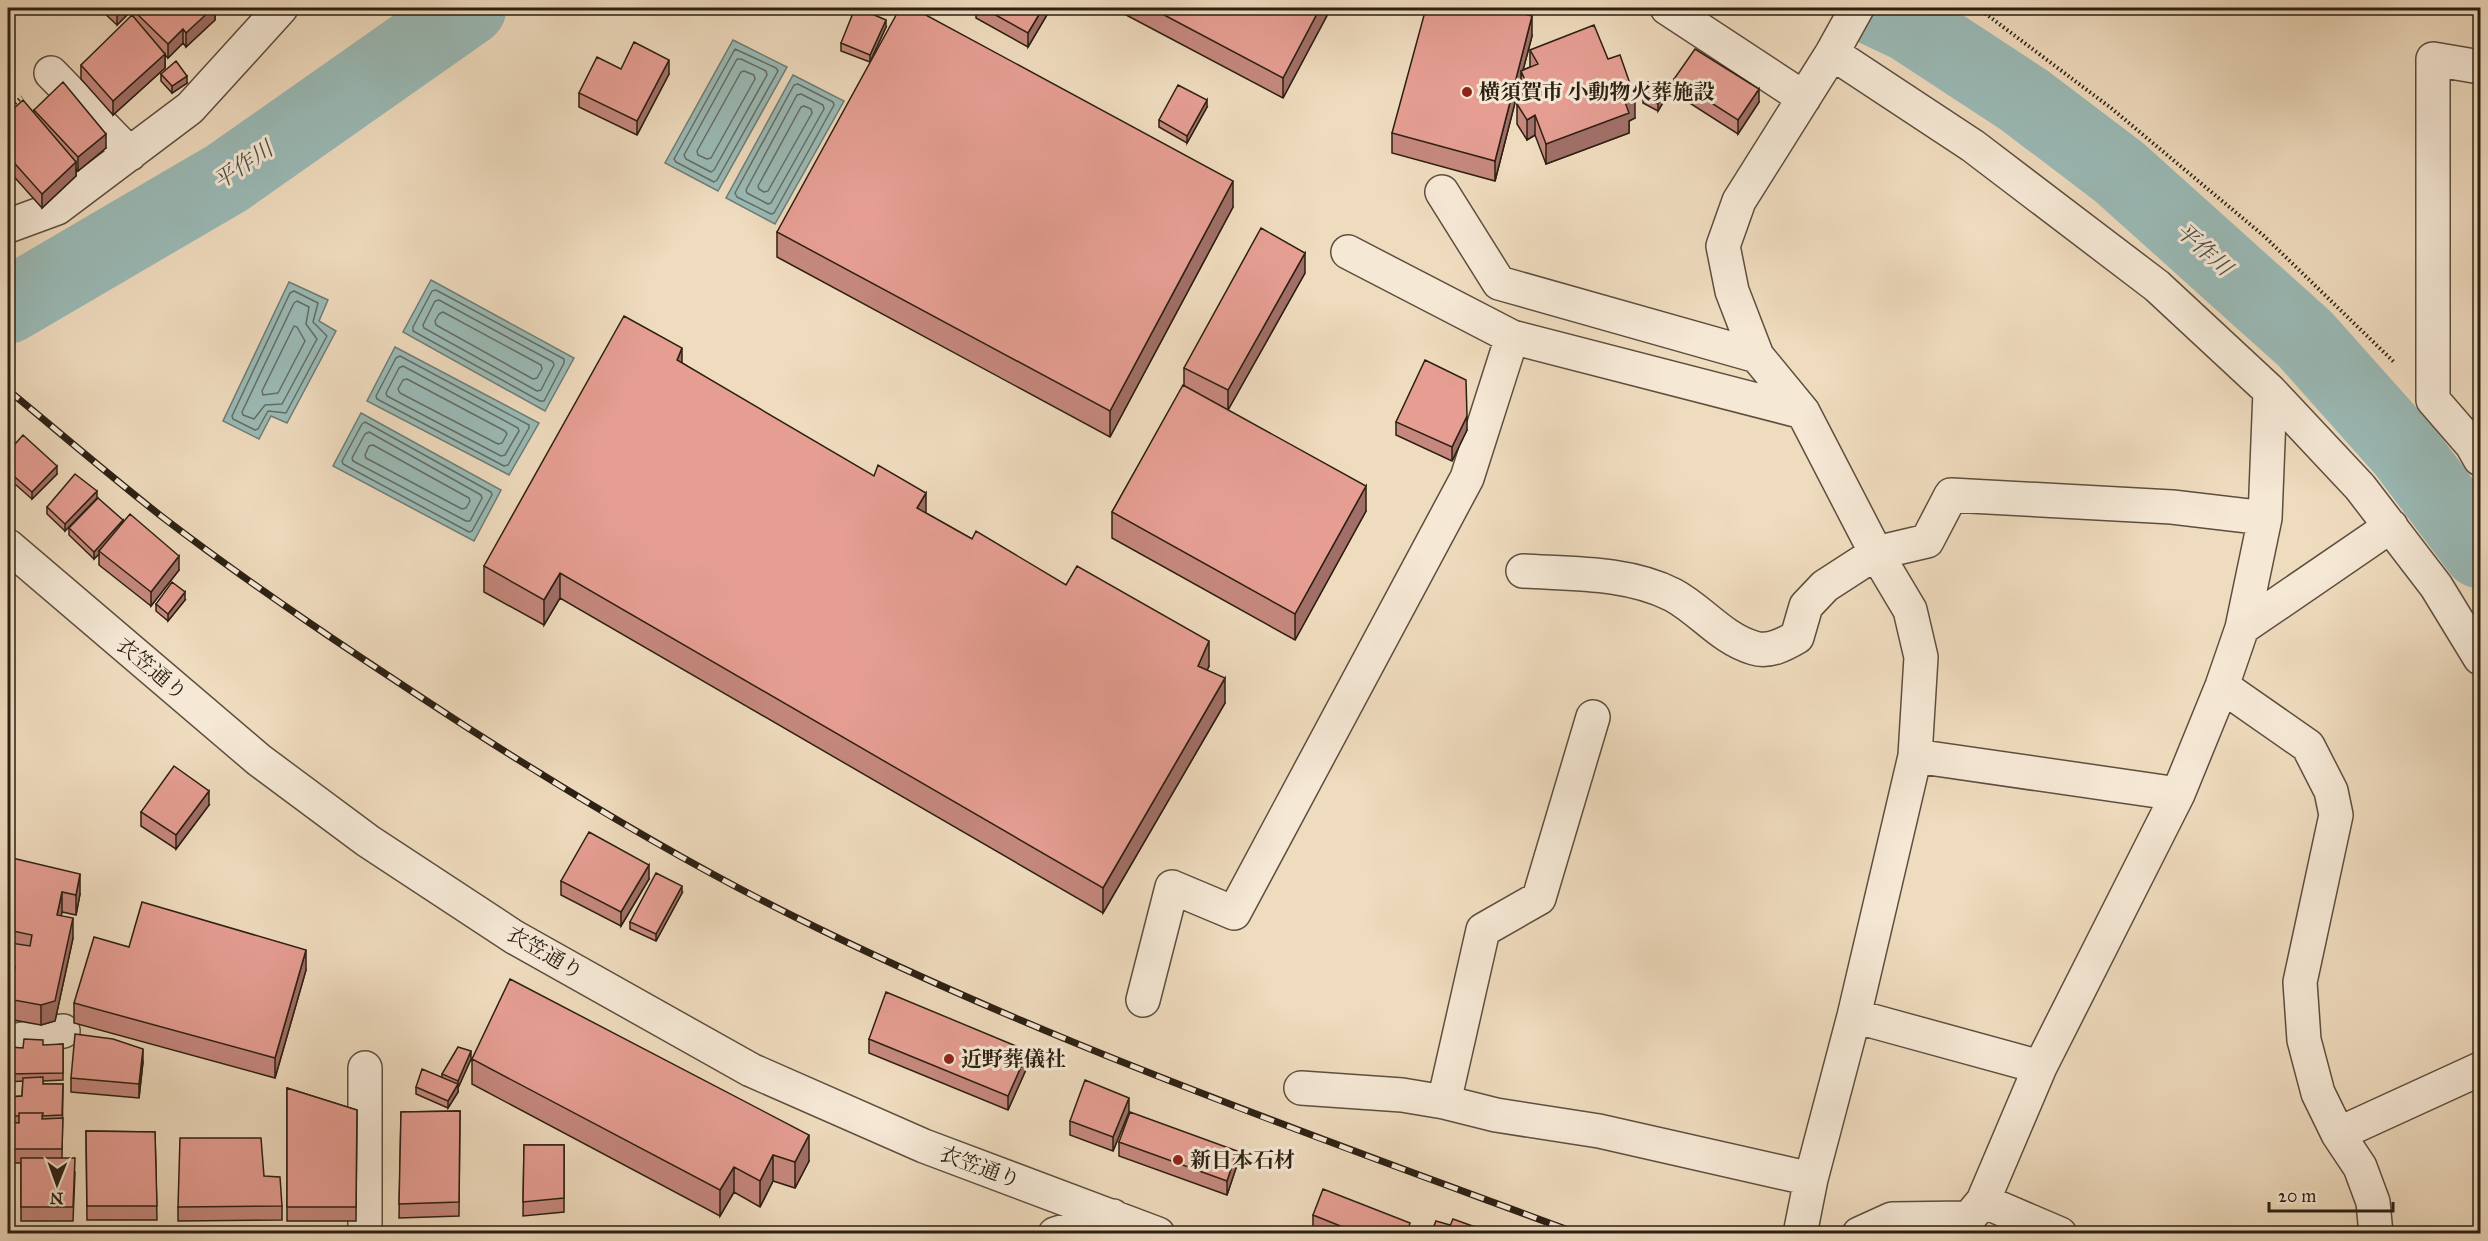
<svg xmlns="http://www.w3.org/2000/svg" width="2488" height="1241" viewBox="0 0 2488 1241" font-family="'IM FELL Great Primer','Noto Serif JP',serif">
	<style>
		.water { fill: #9abab6; stroke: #6e7c75; stroke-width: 1.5 }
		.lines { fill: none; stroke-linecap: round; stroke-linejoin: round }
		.shore { stroke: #636d64; stroke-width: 1.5 }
		.river { stroke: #9abab6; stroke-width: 75 }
		.minor-casing { stroke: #5d4f3e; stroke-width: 36 }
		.path { stroke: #2c2013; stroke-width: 4; stroke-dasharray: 1.5 3; stroke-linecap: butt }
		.minor { stroke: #f5e8d5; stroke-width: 33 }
		.rail-casing { stroke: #2c2013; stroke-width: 7 }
		.rail { stroke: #f5e8d5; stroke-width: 4.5; stroke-dasharray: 14; stroke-linecap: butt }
		.wall { fill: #c6887e; stroke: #2c2013; stroke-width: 1.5 }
		.shaded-wall { fill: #a16f67; stroke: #2c2013; stroke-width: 1.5 }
		.building { fill: #e69e93; stroke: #2c2013; stroke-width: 1.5 }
		.poi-dot { fill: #8f2418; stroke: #f5e8d5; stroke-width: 2 }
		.labels { text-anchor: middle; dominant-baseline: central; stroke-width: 6; stroke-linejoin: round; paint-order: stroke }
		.poi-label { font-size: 21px; font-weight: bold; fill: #2c2013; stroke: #f5e8d5; text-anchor: start }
		.street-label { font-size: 21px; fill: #2c2013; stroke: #f5e8d5 }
		.water-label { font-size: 22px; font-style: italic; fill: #4d4e44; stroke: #f5e8d5 }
	</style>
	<rect width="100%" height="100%" fill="#efdbbe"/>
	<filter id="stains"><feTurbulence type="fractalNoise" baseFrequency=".00333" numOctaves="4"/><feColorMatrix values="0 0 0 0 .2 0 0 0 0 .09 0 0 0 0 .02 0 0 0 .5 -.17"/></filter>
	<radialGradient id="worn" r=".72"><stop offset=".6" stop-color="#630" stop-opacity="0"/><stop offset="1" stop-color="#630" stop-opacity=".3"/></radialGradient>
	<path class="water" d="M733,40L787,67L718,191L665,163Z
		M793,75L844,101L775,224L726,198Z
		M431,280L574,358L545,411L403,332Z
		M289,282L328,300L319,321L336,331L287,423L271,416L259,439L223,421Z
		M395,347L539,423L509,475L367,401Z
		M361,413L501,490L474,541L333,466Z"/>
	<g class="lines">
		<path class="shore" d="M735,49L776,68L778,71L717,180L714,182L676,162L674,159Z
			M737,59H741L766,71L767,75L714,170L711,172L686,159L684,155Z
			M744,71L754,75L755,79L711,158L707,159L698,155L697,151L741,72Z
			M798,84L833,102L834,105L774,213L771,214L737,197L735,193L794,85Z
			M801,94L823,105L824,109L771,203L768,204L747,193L746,190L797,95Z
			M804,106L811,109L812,113L768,191L764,192L759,189L758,186L801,107Z
			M436,290L564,359V363L544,401H540L413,331V327L432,291Z
			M294,291L318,303L313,322L327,336L286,413L268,411L258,429L255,430L233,419L232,416L290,293Z
			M439,300L553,362L554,365L541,390L537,391L424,328L423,325L435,301Z
			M297,301L309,307L306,324L317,339L282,404L265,405L254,419L243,415L242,412L294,303Z
			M443,312L541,365L542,369L537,378L533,379L436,325L435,321L439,314Z
			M294,326L297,327L305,341L278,393L263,395L262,391Z
			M400,356L529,425V428L508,465L504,466L377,399L376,396L396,358Z
			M403,366L518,428L519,431L505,455L501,456L387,396L386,393L399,368Z
			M407,379L505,431L507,434L502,443L498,444L400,393L398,389L403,380Z
			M365,422L491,492L492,495L472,531L469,532L343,464L342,461L362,424Z
			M369,432L481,495L482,498L470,521H466L353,461L352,458L365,434Z
			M373,445L469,498L470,501L466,508L462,509L366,458L365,455L369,446Z"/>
		<path class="river" d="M1874,8L1908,24L2024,100L2119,172L2207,251L2305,339L2404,450L2480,551
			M8,306L227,178L469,8"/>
		<g class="minor-casing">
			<path id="minor" d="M1667,8L1804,98
				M1832,53L1973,146L2157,286L2270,391L2360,487L2436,586L2480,658
				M2480,67L2433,59V400L2472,445L2480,459
				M51,73L130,154
				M1442,192L1499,283L1757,356
				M8,226L57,208L190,108L281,8
				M1348,252L1512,337L1803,412
				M8,546L259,760L368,841L514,937L751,1070L924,1146L1158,1234
				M1523,571C1572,574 1628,572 1673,595C1701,610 1722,639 1754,648C1769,653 1785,644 1797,637L1806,606L1825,586L1876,553L1927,541L1951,495L2172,507L2265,518
				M2242,628L2265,518L2270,391
				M2222,686L2308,746L2331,791L2336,815L2300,982L2304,1040L2318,1093L2338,1134L2360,1167L2373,1202L2376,1234
				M1593,717L1539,898L1483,930L1444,1102L1496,1115L1599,1131L1811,1179
				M1915,756L2178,794
				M1143,1000L1172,887L1234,913L1467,478L1512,337
				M1854,1016L2040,1067
				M8,1042L63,1031
				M1301,1088L1402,1095L1444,1102
				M2338,1134L2480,1069
				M1983,1201L2060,1234
				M365,1234V1068
				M1055,1234L1113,1216
				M1800,1234L1811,1179L1854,1016L1915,756L1921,657L1910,610L1876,553L1803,412L1757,356L1732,291L1723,246L1739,201L1832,53L1857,8
				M1859,1234L1892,1219L1969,1218L1983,1201L2040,1067L2178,794L2222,686L2242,628L2391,526"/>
		</g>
		<path class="path" d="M1978,8L2111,108L2264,236L2394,362
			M8,109L22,97"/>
		<use href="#minor" class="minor"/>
		<g class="rail-casing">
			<path id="rail" d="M8,390C59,432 109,475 161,516C259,591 362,659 465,726C571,794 680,860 793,916C1046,1042 1314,1136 1579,1234"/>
		</g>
		<use href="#rail" class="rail"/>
	</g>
	<path class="wall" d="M99,8H134L117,25Z
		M135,8H222L215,13V20L186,47L183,43L168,58L165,55V68L113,115L81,79V65L133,17V10Z
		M976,8H1051L1028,47L976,18Z
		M1113,8H1331L1283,98Z
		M886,27L870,62L841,51V43Z
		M1532,36L1523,70L1530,67V50L1608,59L1635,118L1629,121V133L1546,164L1535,135L1527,140L1517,124V104L1525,100L1521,91V79L1495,181L1392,153V133Z
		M621,69L669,74L637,135L579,107V93Z
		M161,74L187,83L172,93L161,81Z
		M1674,79L1759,102L1738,134L1674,93Z
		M1643,96L1665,99L1658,111L1643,103Z
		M1207,107L1187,143L1159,127V120Z
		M34,110L106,148L78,171L76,169V176L42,208L8,170V114L34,113Z
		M1233,207L1110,437L777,257V232Z
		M1305,273L1228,410L1366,511L1295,640L1112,538V512L1184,385V368Z
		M682,363L926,513L972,539L1066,585L1209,666L1207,670L1225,703L1103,913L560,598L544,625L484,592V566Z
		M1396,422L1467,430L1452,461L1396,435Z
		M8,452L57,474L32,499L8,478Z
		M97,498L65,531L47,514V507Z
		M123,522L179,570L151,606L99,565V554L94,559L69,535V528Z
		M185,600L168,621L156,611V604Z
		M209,805L176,849L141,826V812Z
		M8,857L80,894L76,915L62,912L61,916L73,938L55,1021L41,1025L8,1019V999L11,986H8V965L10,951L8,950Z
		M649,879L621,926L561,895V881Z
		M682,893L656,941L630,929V922Z
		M129,947L306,970L275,1078L74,1023V1003Z
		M869,1039L1028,1065L1008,1110L869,1053Z
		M63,1044V1080L43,1081V1084H63L62,1158L75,1172L73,1221H21V1163H8V1097L22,1096L23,1081L8,1082V1047L23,1048Z
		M471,1059L458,1088V1092L448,1108L416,1094V1087L442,1078V1074Z
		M472,1059L809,1161L795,1188L773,1181L760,1207L734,1192L720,1216L472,1084Z
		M143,1062L139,1098L71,1092V1078Z
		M287,1088L357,1110L356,1221H287Z
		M460,1111L459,1216L399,1218L401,1112Z
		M1129,1112L1113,1151L1070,1135V1121Z
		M86,1131L155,1132L157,1220H87Z
		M1119,1142L1237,1165L1227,1195L1119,1156Z
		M524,1145H564V1212L523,1216Z
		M264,1176L282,1206V1220L178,1221V1207Z
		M1313,1215L1410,1233H1323L1313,1229Z"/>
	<path class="shaded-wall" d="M121,8H134L117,25V12Z
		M210,8H222L215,13V20L186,47V33Z
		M1043,8H1051L1028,47V33Z
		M1320,8H1331L1283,98V78Z
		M1532,16V36L1522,74L1521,71V79L1495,181V161Z
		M886,20V27L870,62V55Z
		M183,29V43L168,58V44Z
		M165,54V68L113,115V101Z
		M669,60V74L637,135V121Z
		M187,76V83L172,93V86Z
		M1759,89V102L1738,134V120Z
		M1665,92V99L1658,111V104Z
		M1635,98V118L1629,121V133L1546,164V144L1625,102Z
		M1207,100V107L1187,143V136Z
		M1535,115V135L1527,140V120Z
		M106,134V148L78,171V157Z
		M76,162V176L42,208V194Z
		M12,178V192L8,196V182Z
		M1233,181V207L1110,437V411Z
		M1305,253V273L1228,410V390Z
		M682,348V373L677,360Z
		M1467,416V430L1452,461V447Z
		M57,466V474L32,499V492Z
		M1366,486V511L1295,640V614Z
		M97,491V498L65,531V524Z
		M926,493V518L917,508Z
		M123,520V527L99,551V554L94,559V552Z
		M179,556V570L151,606V592Z
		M560,573V598L544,625V600Z
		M185,592V600L168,621V614Z
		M1209,641V666L1198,691V666Z
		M1225,678V703L1103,913V888Z
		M209,791V805L176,849V835Z
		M649,865V879L621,926V912Z
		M80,874V894L76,915V895Z
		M682,886V893L656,941V934Z
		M62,892V912L57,935V915Z
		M73,918V938L55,1021L41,1025V1005Z
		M306,950V970L275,1078V1058Z
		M143,1049V1062L139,1098V1084Z
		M471,1051V1059L458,1088V1081Z
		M1028,1051V1065L1008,1110V1096Z
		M458,1084V1092L448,1108V1101Z
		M1129,1098V1112L1113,1151V1137Z
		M809,1135V1161L795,1188V1162Z
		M1237,1151V1165L1227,1195V1181Z
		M773,1155V1181L760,1207V1181Z
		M734,1167V1192L720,1216V1190Z"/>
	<path class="building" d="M113,8H121L117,12Z
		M135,8H213L186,33L183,29L168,44L133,10Z
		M855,8H858L886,20L870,55L841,43Z
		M900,8H913L1233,181L1110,411L777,232Z
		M983,8H1043L1028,33Z
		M1151,8H1320L1283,78Z
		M1426,8H1501L1532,16L1495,161L1392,133Z
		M132,15L165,54L113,101L81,65Z
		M1594,25L1608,59L1620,55L1635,98L1625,102L1629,113L1546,144L1535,115L1527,120L1517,104L1532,96L1521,71L1538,64L1530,50Z
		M634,42L669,60L637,121L579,93L597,57L621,69Z
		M1695,49L1759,89L1738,120L1674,79Z
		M176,61L187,76L172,86L161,74Z
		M63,82L106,134L78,157L34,110Z
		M1648,82L1665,92L1658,104L1643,96Z
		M1178,85L1207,100L1187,136L1159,120Z
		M23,100L76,162L42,194L8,156V114Z
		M8,172L12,178L8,182Z
		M1261,228L1305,253L1228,390L1184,368Z
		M624,316L682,348L677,360L874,476L878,465L926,493L917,508L972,539L976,531L1066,585L1077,566L1209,641L1198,666L1225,678L1103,888L560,573L544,600L484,566Z
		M1425,360L1466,380L1467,416L1452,447L1396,422Z
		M1183,385L1366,486L1295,614L1112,512Z
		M23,435L57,466L32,492L8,471V452Z
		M75,474L97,491L65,524L47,507Z
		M98,498L123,520L94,552L69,528Z
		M130,514L179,556L151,592L99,551Z
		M172,582L185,592L168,614L156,604Z
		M174,766L209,791L176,835L141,812Z
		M589,832L649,865L621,912L561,881Z
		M8,857L80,874L76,895L62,892L57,915L73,918L55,1001L41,1005L8,999L15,967L8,965L11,943L30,946L32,935L8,930Z
		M656,873L682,886L656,934L630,922Z
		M142,902L306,950L275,1058L74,1003L94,937L129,947Z
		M510,979L809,1135L795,1162L773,1155L760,1181L734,1167L720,1190L472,1059Z
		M886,992L1028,1051L1008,1096L869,1039Z
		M75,1034L113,1039L143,1049L139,1084L71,1078Z
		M24,1039L43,1040V1045L63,1044V1073L8,1074V1047L23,1048Z
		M458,1047L471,1051L458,1081L442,1074Z
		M422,1069L458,1084L448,1101L416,1087Z
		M43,1077V1084H63L62,1115L42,1116L43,1113H19V1116H8V1097L22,1096L23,1078Z
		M1085,1080L1129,1098L1113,1137L1070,1121Z
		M287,1088L357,1110L356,1207H287Z
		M460,1111L459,1202L399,1204L401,1112Z
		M1130,1112L1237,1151L1227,1181L1119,1142Z
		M19,1113H43L42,1119L63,1118L62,1149H8V1122L19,1123Z
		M86,1131L155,1132L157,1206H87Z
		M180,1138H261L264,1176L280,1177L282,1206L178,1207Z
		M524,1145H564V1198L523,1202Z
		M21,1158H75L73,1207H21Z
		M1323,1189L1410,1223L1407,1233H1358L1313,1215Z
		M1453,1219L1492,1233H1447Z
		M1436,1221L1450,1225L1446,1233H1431Z"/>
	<g class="poi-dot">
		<circle cx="1467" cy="92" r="6"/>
		<circle cx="949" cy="1059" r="6"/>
		<circle cx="1178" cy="1160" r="6"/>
	</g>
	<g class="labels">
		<g class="poi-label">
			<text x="1479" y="92">横須賀市 小動物火葬施設</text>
			<text x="961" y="1059">近野葬儀社</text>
			<text x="1190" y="1160">新日本石材</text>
		</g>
		<g class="street-label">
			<text transform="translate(152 669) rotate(40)">衣笠通り</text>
			<text transform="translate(545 953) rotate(30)">衣笠通り</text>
			<text transform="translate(980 1167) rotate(20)">衣笠通り</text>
		</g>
		<g class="water-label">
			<text transform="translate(243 165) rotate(-34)">平作川</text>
			<text transform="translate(2204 249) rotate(42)">平作川</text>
		</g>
	</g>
	<rect width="2488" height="1241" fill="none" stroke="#efdbbe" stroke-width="30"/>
	<rect x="9" y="9" width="2470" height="1223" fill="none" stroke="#2c2013" stroke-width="3"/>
	<rect x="15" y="15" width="2458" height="1211" fill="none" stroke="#2c2013" stroke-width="1.5"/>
	<g transform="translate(57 1184) rotate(181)" stroke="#f5e8d5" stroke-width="4.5" paint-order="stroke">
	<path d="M0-4.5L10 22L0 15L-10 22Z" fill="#2c2013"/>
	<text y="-9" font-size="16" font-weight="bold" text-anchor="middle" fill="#2c2013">N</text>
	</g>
	<path d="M2269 1202v9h124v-9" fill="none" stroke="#2c2013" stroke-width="3"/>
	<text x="2278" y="1202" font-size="18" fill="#2c2013" stroke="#f5e8d5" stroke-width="4.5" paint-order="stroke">20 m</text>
	<rect width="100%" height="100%" filter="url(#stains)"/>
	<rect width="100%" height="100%" fill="url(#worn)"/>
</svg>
